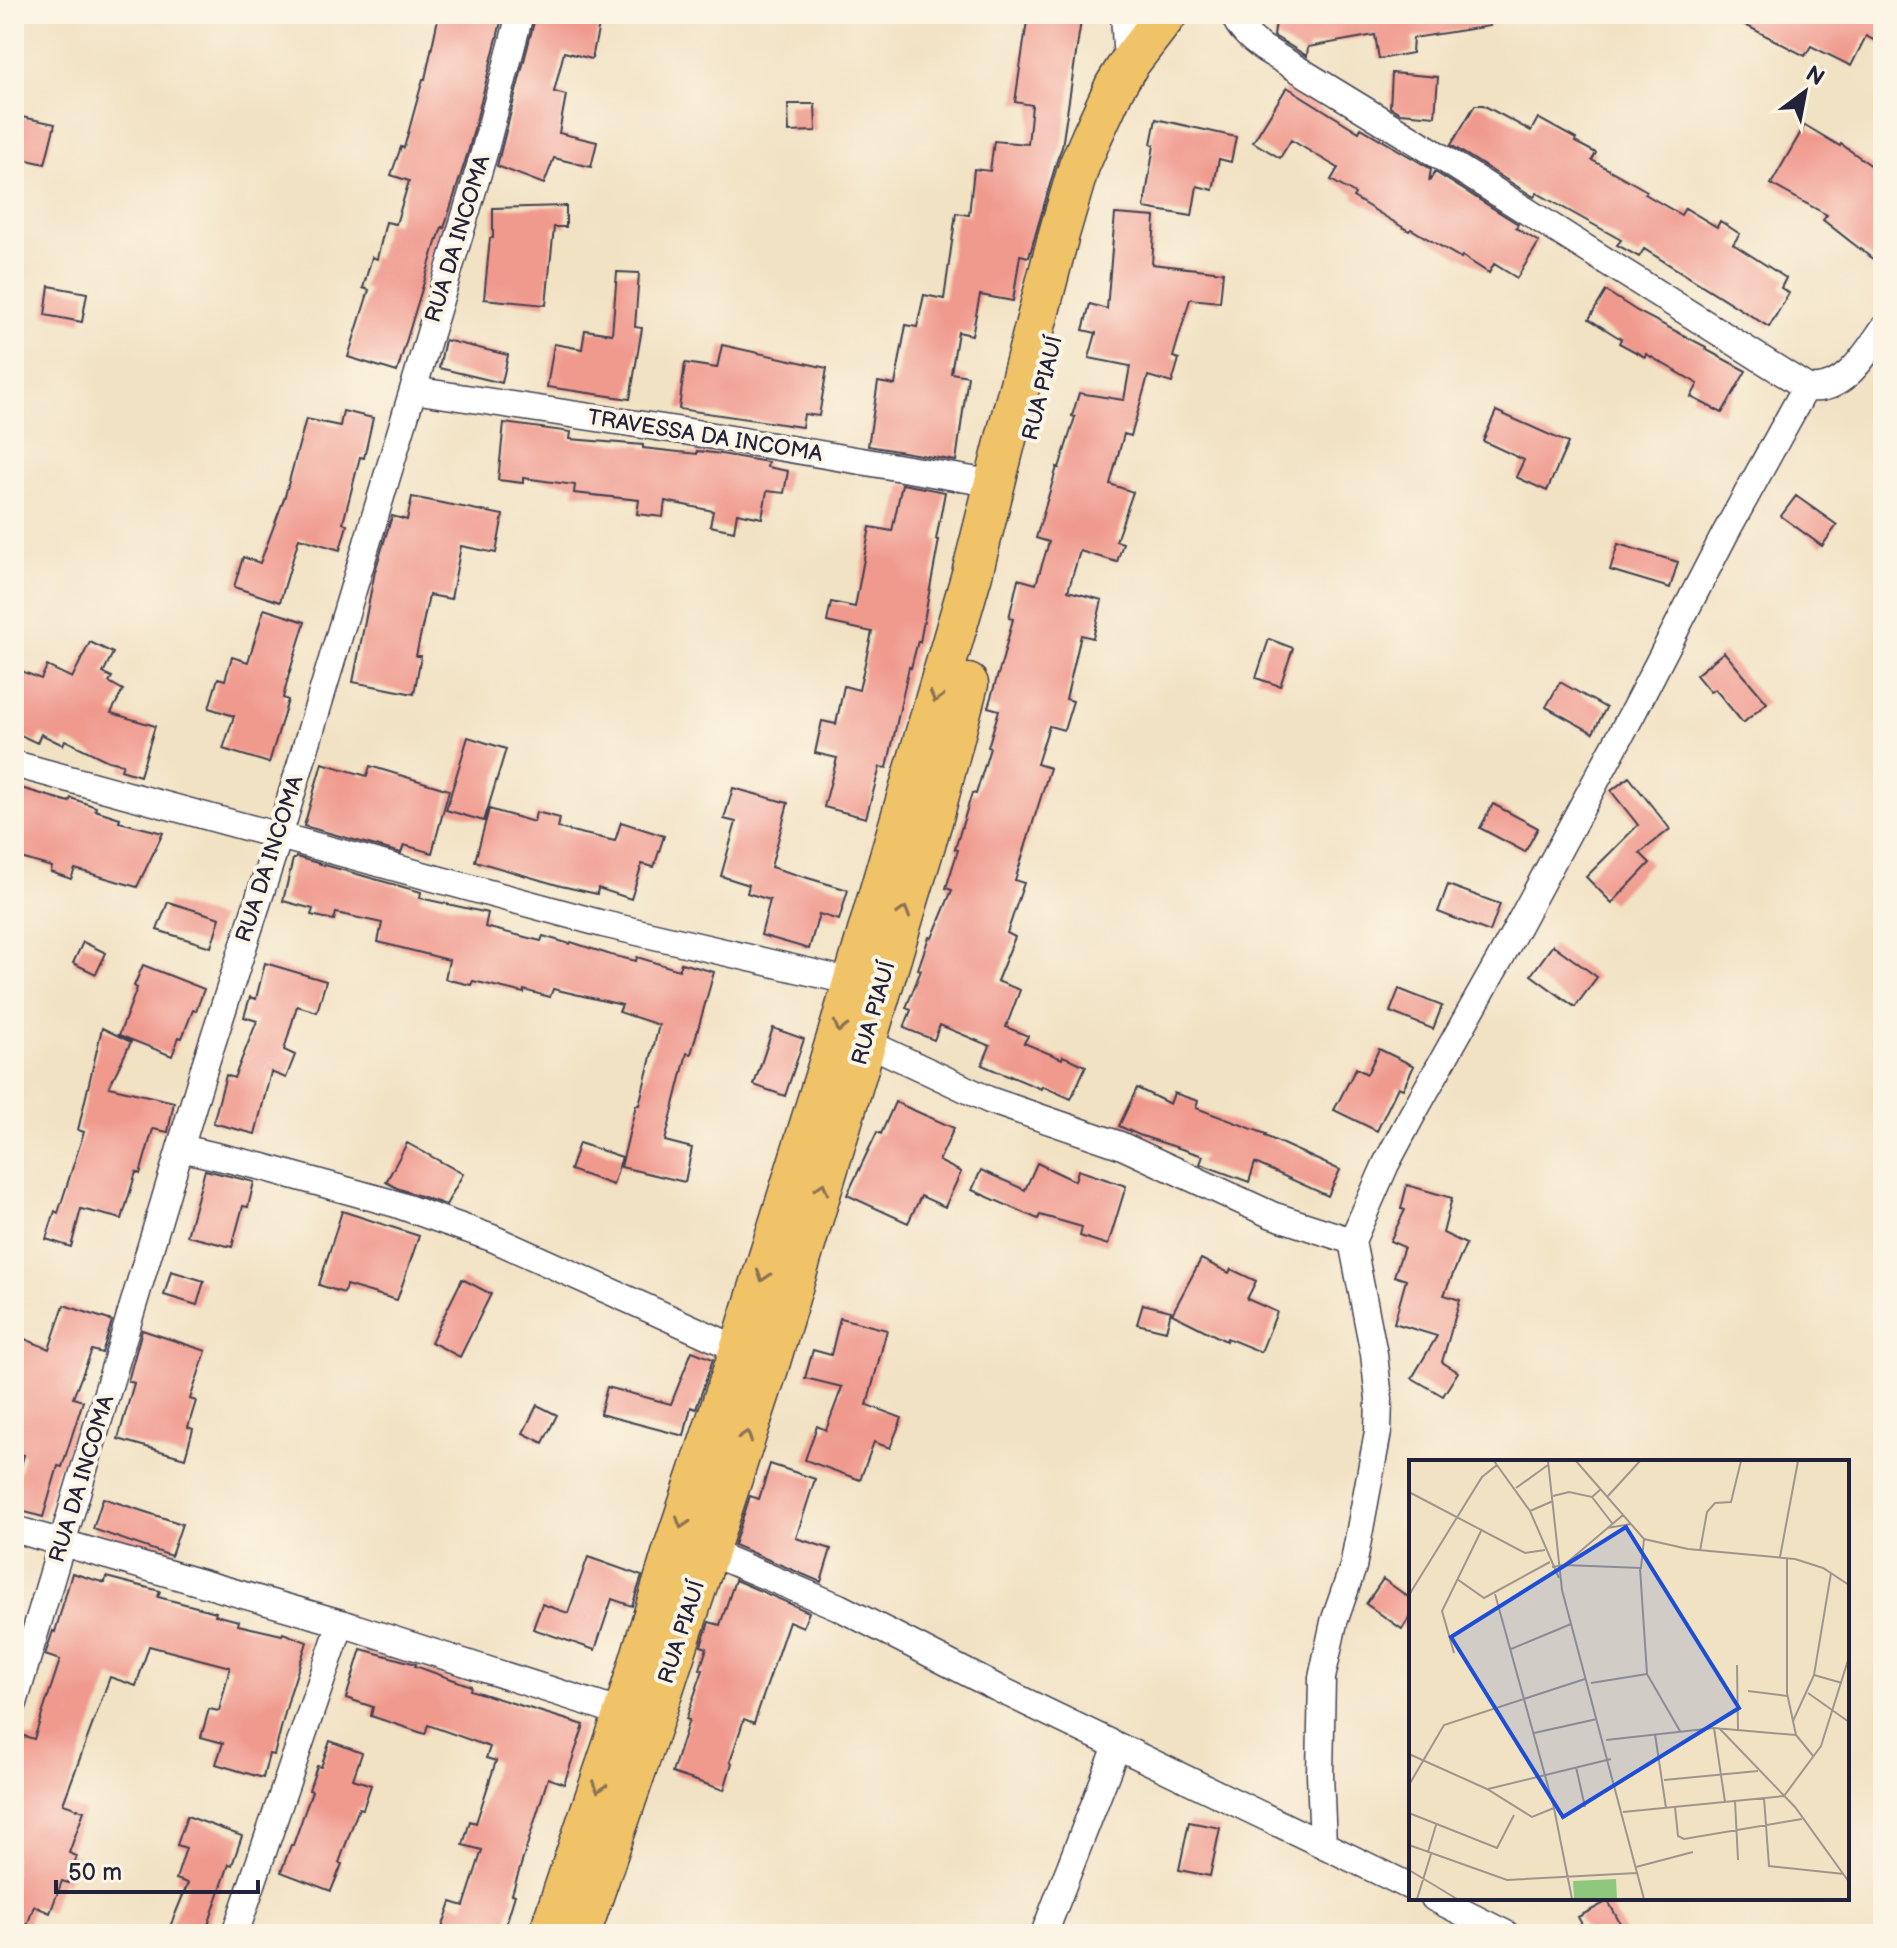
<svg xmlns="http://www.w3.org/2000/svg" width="1897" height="1948" viewBox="0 0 1897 1948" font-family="'Balsamiq Sans',sans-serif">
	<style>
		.building { fill: #f09a8e }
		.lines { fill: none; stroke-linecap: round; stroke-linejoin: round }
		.street-casing { stroke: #413f50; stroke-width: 29 }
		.primary-casing { stroke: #413f50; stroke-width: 43 }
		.street { stroke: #fff; stroke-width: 26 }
		.primary { stroke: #f1c369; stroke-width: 40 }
		.oneway { stroke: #8a7252 }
		.labels { text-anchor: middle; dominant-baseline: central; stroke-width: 8; stroke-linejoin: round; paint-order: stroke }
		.street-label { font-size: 22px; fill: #22223b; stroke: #fcf5e5 }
		.inset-road { fill: none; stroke: #9f958d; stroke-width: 2 }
		.view { fill: #1d4ed8; fill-opacity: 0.15; stroke: #1d4ed8; stroke-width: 4 }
		.inset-edge { fill: none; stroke: #22223b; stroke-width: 4 }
	</style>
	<rect width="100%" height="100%" fill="#fcf5e5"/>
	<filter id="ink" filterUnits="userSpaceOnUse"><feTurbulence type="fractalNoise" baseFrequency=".0125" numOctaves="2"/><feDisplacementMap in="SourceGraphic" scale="16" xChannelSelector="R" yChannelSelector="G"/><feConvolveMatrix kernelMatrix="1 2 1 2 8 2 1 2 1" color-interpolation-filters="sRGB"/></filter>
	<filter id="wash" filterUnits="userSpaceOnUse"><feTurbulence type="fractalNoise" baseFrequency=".006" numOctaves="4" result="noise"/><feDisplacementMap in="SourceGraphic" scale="32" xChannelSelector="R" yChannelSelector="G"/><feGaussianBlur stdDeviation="1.8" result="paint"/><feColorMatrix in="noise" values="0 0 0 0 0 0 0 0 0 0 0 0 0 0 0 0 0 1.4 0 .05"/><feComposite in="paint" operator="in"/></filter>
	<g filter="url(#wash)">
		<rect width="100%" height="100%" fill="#f2e2c4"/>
		<g id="blocks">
			<path class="building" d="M439,14H503L469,149L444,228L442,227L438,239H437L397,372L348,357L369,290L363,288L372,257L377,259L386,222L396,224L409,181L391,175L401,147L404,148L423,79H425Z
				M536,14H551L599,25L592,59L564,52L554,92L566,95L559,133L597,142L591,167L554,158L544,184L497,166Z
				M1028,14H1082L1062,147L1057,160L1029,257L1020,255L1013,301L980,295L972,335L958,332L951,373L968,376L956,461L868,446L878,382L895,385L906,325L917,327L924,295L944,299L956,213L969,215L974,169L990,171L994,141L1028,144L1032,105L1015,102Z
				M1277,14H1489L1490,26L1413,38L1412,53L1379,59L1375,35L1308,47L1307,56L1274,36Z
				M1724,14H1883V45L1866,36L1851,66L1811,46L1805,56Z
				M1392,73L1438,77L1435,116L1400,113L1390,107Z
				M1287,87L1359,132L1361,128L1431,169L1429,182L1435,172L1518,224L1516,228L1539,242L1517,278L1494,264L1489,273L1462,256L1461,258L1411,229L1409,231L1353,197L1355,194L1331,180L1338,168L1291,140L1280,158L1253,142Z
				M788,104H815L816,131L789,132Z
				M1475,105H1483L1531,131L1538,118L1576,139L1575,142L1596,153L1592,160L1647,191L1645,194L1681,215L1685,208L1717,227L1720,221L1740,234L1733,244L1786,278L1781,288L1789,293L1769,327L1644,249L1639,257L1617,245L1621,240L1537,193L1534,197L1451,145Z
				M22,117L55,124L45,164L14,157Z
				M1156,119L1236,137L1231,162L1219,159L1213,190L1197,186L1192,216L1144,208L1154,145L1151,144Z
				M1805,125L1840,146L1841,144L1883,174V267L1823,220L1827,215L1771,184Z
				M566,206V227H554L546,305L484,299L490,238H493V208Z
				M1115,214L1155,217L1152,264L1223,272L1220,302L1190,299L1173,357L1179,359L1172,383L1148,376L1131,436L1124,434L1110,484L1133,492L1116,541L1123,543L1117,562L1080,551L1068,591L1102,600L1093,638L1081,635L1066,699L1073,701L1064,730L1049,726L1037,764L1050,768L1015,880L1024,883L1007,933L1015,937L997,981L1020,990L1006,1027L1028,1036L1024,1043L1062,1059L1063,1056L1086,1066L1071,1099L1042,1086L1041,1089L1010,1076V1077L982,1065L990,1046L940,1025L934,1040L904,1028L911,1010L906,1008L921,970L918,969L929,937L932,938L952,890L946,888L958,850L955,849L972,793L976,794L990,748L988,747L999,710L988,707L1003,658L1013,619L1009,618L1018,579L1036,584L1049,542L1036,538L1057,467L1059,468L1075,417L1072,416L1079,393L1124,400L1130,366L1089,358L1096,333L1083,330L1090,304L1107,309Z
				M617,272L639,273L635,327L642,328L630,399L547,387L554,344L582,349L585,330L612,334Z
				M49,286L87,293L82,322L45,315Z
				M1606,291L1637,311L1706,347L1705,349L1746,371L1722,413L1691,397L1698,384L1646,354L1645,357L1619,343L1621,339L1589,319Z
				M445,340L508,355L502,383L439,368Z
				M722,345L827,368L819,416L804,414L802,427L679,409L685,363L717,368Z
				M343,411L373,418L364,458L360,457L343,523L347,525L340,550L299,538L280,602L234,587L243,557L260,563L285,496L306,419L340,426Z
				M1496,411L1568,443L1547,491L1516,477L1524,460L1483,441Z
				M504,423L571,432L570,439L643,445V448L697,454V451L721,454L768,462L767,467L788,471L784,493L767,491L762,518L737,513L734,531L710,526L713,511L665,501L663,517L637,514L639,500L574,493L575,485L523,478V483L498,480Z
				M902,484L945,492L936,540H939L920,642L918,641L911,668L909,667L887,768L880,767L866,818L824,807L837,758L815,753L822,721L836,724L844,686L859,690L872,632L827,622L831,602L855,607L870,527L892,531Z
				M1796,496L1837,525L1822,546L1781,516Z
				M412,497L503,515L496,553L461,546L451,599L429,595L416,656H421L414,694L353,682L375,571L392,516L407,520Z
				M1618,544L1678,562L1670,588L1610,570Z
				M264,609L305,622L289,674L283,698L288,700L269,763L223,749L234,716L209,708L218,678L225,680L232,657L248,662Z
				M1269,639L1293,648L1280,686L1256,678Z
				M90,642L113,653L103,673L112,677L109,682L123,690L111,713L155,726L140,776L121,770L123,764L108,761L65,740L63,745L41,734L37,743L14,732V668L41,679L47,666L72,678Z
				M1724,652L1767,703L1743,723L1715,689L1710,692L1696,675Z
				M1560,682L1606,708L1593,733L1546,707Z
				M468,737L506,749L484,821L446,810Z
				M322,763L367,776L370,766L449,790L432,853L404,845L401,853L304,826Z
				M1629,777L1670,829L1640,853L1650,863L1612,903L1586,877L1638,825L1611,791Z
				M14,786L69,802L71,798L96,807L95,810L120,818L119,822L163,833L137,887L75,869L71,879L51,872L52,867L14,856Z
				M733,788L788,803L771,867L848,890L839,920L819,914L809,949L761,935L770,900L747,893L749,885L721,876L736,822L724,819Z
				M1493,804L1538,828L1525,852L1480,828Z
				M489,809L534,822L536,812L560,818L558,828L615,841L621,822L664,836L654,867L642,864L631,899L598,888L597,894L561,886L475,861Z
				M296,857L421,892L420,898L488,913L485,927L541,941L543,936L570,944L571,942L611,955L636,961L637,957L679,970L681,963L714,972L691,1054L687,1053L665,1141L692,1148L685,1182L621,1167L636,1105H639L659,1025L619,1012L622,1005L553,989L550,997L524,990V993L473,981L471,985L445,979L449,960L378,942L382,923L336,913L334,920L311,915L313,909L283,901L293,859H295Z
				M1448,885L1500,904L1490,932L1438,912Z
				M168,902L220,918L211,947L157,930Z
				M83,942L106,953L96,974L73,963Z
				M1553,945L1597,977L1575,1007L1531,975Z
				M265,963L326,981L317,1012L297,1006L284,1050L295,1055L286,1078L271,1072L255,1134L213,1123L226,1075L234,1078L257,1021L244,1017L250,997L256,999Z
				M143,965L204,989L196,1011L193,1010L182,1038L179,1037L172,1056L119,1035L137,988L134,986Z
				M1399,989L1442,1006L1433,1029L1390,1012Z
				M102,1028L131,1042L109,1087L174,1102L168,1132L153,1129L140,1174L136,1172L122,1219L81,1209L71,1247L46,1239L55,1211L58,1213L84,1132L78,1130Z
				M773,1028L804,1039L785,1096L754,1085Z
				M1379,1049L1414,1066L1403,1089L1398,1087L1377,1131L1334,1110L1356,1068L1367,1074Z
				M1137,1088L1170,1104L1174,1093L1198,1101L1196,1108L1266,1134L1265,1136L1340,1170L1328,1196L1255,1163L1249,1182L1200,1164L1203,1156L1139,1135L1119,1126Z
				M895,1102L954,1128L939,1161L961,1172L945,1207L921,1196L908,1223L847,1195L877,1132L881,1134Z
				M407,1143L463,1174L446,1205L397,1188L386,1182Z
				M579,1143L622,1157L613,1185L570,1170Z
				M1037,1163L1075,1181L1078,1170L1126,1186L1108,1245L1080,1236L1082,1227L1040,1215L1038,1219L972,1190L981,1170L1025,1190Z
				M205,1170L254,1182L248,1207L243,1206L232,1247L187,1236Z
				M1407,1185L1452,1198L1443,1233L1466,1244L1444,1295L1460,1300L1442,1362L1458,1372L1443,1396L1412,1378L1437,1336L1394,1323L1406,1280L1394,1276L1404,1247L1390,1241L1405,1210L1401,1209Z
				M342,1211L419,1236L397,1300L346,1285L344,1293L319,1285Z
				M1201,1259L1229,1273L1231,1269L1256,1281L1247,1299L1277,1312L1261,1352L1227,1338L1226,1341L1172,1314Z
				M171,1271L204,1281L197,1305L164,1295Z
				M462,1279L491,1294L460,1357L431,1342Z
				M1143,1304L1171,1311L1166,1331L1137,1324Z
				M64,1305L112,1321L102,1353L92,1350L73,1398L83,1401L62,1467L58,1466L43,1517L14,1509V1491L24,1455L14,1452V1369L25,1339L49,1349Z
				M840,1318L887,1330L867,1405L902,1418L890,1448L874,1442L860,1480L805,1460L817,1426L826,1430L842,1387L805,1378L813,1350L831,1355Z
				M142,1330L206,1351L190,1399L196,1401L188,1427L193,1429L185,1458L118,1439L134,1383L128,1381Z
				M692,1351L713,1359L696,1409L691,1407L684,1436L600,1414L607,1387L671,1404Z
				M537,1405L557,1415L543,1443L523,1433Z
				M770,1464L815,1479L796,1538L831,1549L821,1582L734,1545L750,1496L759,1499Z
				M103,1498L182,1524L171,1556L93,1529Z
				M588,1557L642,1576L632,1606L612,1599L595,1650L533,1629L542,1604L568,1613Z
				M72,1573L105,1583L106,1577L160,1591L158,1597L216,1612L215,1615L239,1621L238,1625L282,1635L283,1633L307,1642L290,1694L274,1755L269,1754L263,1778L216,1764L223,1743L201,1737L209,1709L219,1711L230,1667L149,1646L136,1686L110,1677L63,1804L84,1811L69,1853L77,1856L68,1883L62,1881L50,1913L34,1906L24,1934H14V1761L24,1736L34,1739L60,1660L45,1655L53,1631L55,1632Z
				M1383,1579L1411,1599V1615L1402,1629L1366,1604Z
				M735,1580L809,1612L803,1627L789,1621L754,1723L744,1719L730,1762L732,1763L724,1790L672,1773L689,1720L686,1719L703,1670L700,1669L707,1648L701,1646L709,1622L720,1625Z
				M361,1649L416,1664L415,1666L471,1686L470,1690L584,1725L564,1784L548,1778L512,1894L515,1895L503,1934H459L442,1928L451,1902L464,1906L482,1850L463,1845L470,1821L476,1823L496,1761L486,1758L490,1747L428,1725L425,1734L371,1716L373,1707L346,1698Z
				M330,1741L362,1753L353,1779L371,1785L363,1809L359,1808L339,1863L342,1864L331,1891L281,1872L291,1845H293L312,1791L309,1790L317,1766L321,1767Z
				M187,1816L242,1836L232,1865L229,1864L205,1934H167L188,1883L176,1879L186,1848L177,1845Z
				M1189,1822L1220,1828L1210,1876L1179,1870Z
				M1608,1901L1626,1934H1587L1578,1917Z"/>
		</g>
	</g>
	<g filter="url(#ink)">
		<use href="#blocks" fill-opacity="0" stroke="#413f50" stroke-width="2"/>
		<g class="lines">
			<g class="street-casing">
				<path id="street" d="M1124,14L1126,47L1132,69
					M1233,14C1240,29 1249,38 1263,48L1417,142L1806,387C1841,396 1866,354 1883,329
					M413,390L696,433L996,484
					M14,764L603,924L853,982
					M866,1042L989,1100L1120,1145L1272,1215L1352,1241
					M181,1148L263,1167L396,1204L492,1238L740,1350
					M14,1529L341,1623L638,1718
					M709,1552L839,1607L997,1688L1411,1887
					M14,1703L206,1062L279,836L413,390L484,153L520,14
					M1323,1844L1320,1774L1322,1678L1334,1622L1353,1567L1378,1432L1379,1399L1374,1354L1352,1241L1386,1164L1411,1117L1501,957L1632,714L1726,532L1806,387
					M1434,1898L1506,1934
					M235,1934L341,1623
					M1044,1934L1117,1746"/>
			</g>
			<g class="primary-casing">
				<path id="primary" d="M549,1934L624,1713L674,1548L740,1350L840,1028L972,574L1011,419L1059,234L1079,166L1092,136L1115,86L1130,62L1167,14
					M580,1934L652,1723L768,1368L934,814L968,684"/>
			</g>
			<use href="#street" class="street"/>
			<use href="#primary" class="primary"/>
		</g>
		<defs><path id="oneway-chevron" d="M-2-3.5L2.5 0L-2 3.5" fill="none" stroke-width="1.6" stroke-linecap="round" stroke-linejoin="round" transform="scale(2)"/></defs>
		<g class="oneway">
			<use href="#oneway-chevron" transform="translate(936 697) rotate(106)"/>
			<use href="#oneway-chevron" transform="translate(904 912) rotate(-73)"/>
			<use href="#oneway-chevron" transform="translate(840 1027) rotate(106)"/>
			<use href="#oneway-chevron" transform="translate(822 1188) rotate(-73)"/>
			<use href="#oneway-chevron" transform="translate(763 1276) rotate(107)"/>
			<use href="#oneway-chevron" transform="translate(746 1436) rotate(-72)"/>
			<use href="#oneway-chevron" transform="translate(682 1523) rotate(108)"/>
			<use href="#oneway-chevron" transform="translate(599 1787) rotate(109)"/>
		</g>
	</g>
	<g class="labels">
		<g class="street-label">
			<text transform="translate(458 239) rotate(-73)">RUA DA INCOMA</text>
			<text transform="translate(1043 388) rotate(-76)">RUA PIAUÍ</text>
			<text transform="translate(705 436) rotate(9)">TRAVESSA DA INCOMA</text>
			<text transform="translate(270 859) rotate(-72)">RUA DA INCOMA</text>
			<text transform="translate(874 1013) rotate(-74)">RUA PIAUÍ</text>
			<text transform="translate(82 1479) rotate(-73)">RUA DA INCOMA</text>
			<text transform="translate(682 1632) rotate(-72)">RUA PIAUÍ</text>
		</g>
	</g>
	<g transform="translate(1409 1460)">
		<rect width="440" height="440" fill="#f2e2c4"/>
		<path d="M207,419L208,439H165L164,421Z" fill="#8dc87c"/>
		<path class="inset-road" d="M85,1L121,51L150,118M139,1L153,130L235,439M167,1L235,79L279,89L386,99L414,108L440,125M107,28L139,5M0,32L116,93L136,90M144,36L160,32L183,37L192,29M183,37L203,63M198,37L231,1M121,51L144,41M198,68L222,64M291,91L298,52L306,43L322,42L332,1M371,97L389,1M378,98V233L387,275L405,297M155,105L232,108L235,79M143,107L155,105L214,55M231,108L238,214L271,271M48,119L75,138L141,102M86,134L145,348L163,439M0,135L73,17L88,5M102,189L162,164M45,193L33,151L73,69M328,205L329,270M405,215L433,223M182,223L238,214M339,231L378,236M399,233L440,262M384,261L405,215L422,113M305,268L316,342M310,268L386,347L440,422M125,273L188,259M246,274L257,348M197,280L305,268L387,275M0,294L78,329L123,357L145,348M167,307L176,347M255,320L349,311M0,325L35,265L176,219M79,329L202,299M355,338L360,406L435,414M326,341L329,400M266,347L269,376L275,379L393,359M214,352L375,336L412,286L440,197M0,353L88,388L105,355M0,385L98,420L228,413M19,392L27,365M227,407L284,392M0,410L48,439M8,439L22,394M277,439H322"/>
		<path class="view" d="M217,67L330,248L154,357L42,177Z"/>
		<rect width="440" height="440" class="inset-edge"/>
	</g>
	<rect width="1897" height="1948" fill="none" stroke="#fcf5e5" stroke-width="48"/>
	<g transform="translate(1805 92) rotate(32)" stroke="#fcf5e5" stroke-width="6" paint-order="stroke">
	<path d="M0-6L14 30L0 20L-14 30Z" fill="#22223b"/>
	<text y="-12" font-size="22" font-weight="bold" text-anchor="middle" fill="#22223b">N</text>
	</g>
	<path d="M56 1880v12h202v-12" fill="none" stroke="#22223b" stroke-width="4"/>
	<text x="68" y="1880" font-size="24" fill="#22223b" stroke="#fcf5e5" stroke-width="6" paint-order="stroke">50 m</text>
</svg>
